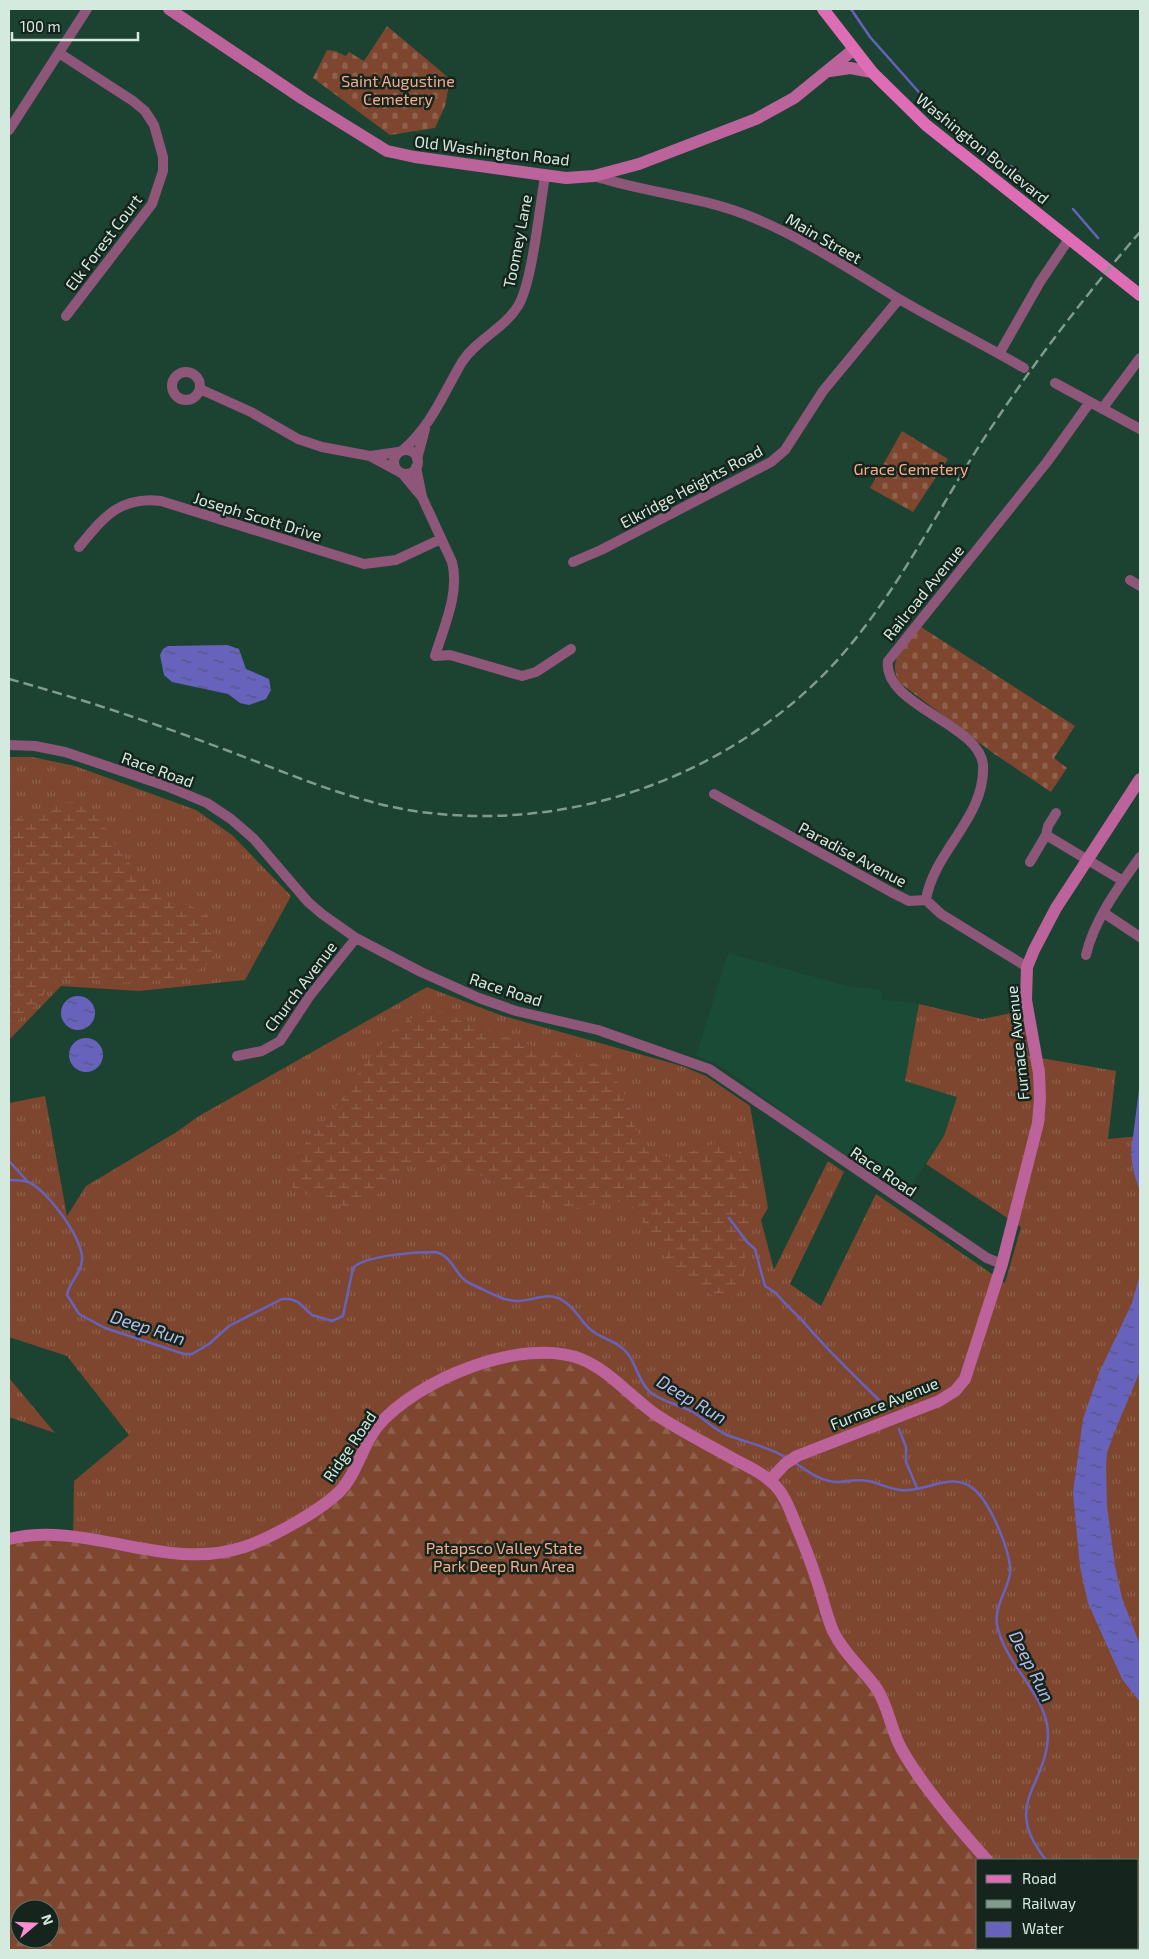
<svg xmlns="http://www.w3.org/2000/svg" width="1149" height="1959" viewBox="0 0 1149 1959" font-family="'Exo 2',sans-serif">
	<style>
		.built { fill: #1a4b37 }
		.grass { fill: url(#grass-tufts); fill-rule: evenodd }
		.forest { fill: url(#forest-firs); fill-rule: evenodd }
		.wetland { fill: url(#wetland-marsh) }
		.cemetery { fill: url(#cemetery-stones) }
		.water { fill: url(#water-ripples) }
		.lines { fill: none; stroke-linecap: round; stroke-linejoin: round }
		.stream { stroke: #6763bc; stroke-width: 2.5 }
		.street { stroke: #8e5679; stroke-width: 10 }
		.secondary { stroke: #bc639c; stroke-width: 12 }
		.primary { stroke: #df6db6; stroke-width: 12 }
		.rail { stroke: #7f9c8e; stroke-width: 2.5; stroke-dasharray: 10 5; stroke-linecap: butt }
		.labels { text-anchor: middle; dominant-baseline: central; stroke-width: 5; stroke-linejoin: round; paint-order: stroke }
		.park-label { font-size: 16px; fill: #f6aa8c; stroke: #15251d }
		.street-label { font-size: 16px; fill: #d5eadf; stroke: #15251d }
		.water-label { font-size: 18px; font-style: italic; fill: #babceb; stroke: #15251d }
	</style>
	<defs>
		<pattern id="grass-tufts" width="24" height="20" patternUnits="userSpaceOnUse" patternTransform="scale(1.25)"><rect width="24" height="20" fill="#7e462f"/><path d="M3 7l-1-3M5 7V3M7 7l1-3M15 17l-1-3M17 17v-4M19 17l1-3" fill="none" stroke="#8f614d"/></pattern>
		<pattern id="forest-firs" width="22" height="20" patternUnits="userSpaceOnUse" patternTransform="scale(1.25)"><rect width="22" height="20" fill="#7e462f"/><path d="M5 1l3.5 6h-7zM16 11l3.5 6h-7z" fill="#8f614d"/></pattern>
		<pattern id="wetland-marsh" width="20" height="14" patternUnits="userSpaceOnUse" patternTransform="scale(1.25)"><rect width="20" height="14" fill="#7e462f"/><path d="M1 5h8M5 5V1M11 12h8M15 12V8" fill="none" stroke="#8f614d"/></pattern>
		<pattern id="cemetery-stones" width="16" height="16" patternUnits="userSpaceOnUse" patternTransform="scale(1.25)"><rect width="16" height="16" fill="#7e462f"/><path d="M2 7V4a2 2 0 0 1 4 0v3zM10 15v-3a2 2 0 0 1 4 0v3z" fill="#8f614d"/></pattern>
		<pattern id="water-ripples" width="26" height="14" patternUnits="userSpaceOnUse" patternTransform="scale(1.25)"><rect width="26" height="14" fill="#6763bc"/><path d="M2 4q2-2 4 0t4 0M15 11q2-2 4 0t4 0" fill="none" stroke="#545480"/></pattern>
	</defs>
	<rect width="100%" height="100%" fill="#1c4231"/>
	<path class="built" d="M728,953L851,987L881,989L882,1000L919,1004L906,1081L957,1096L944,1136L905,1195L848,1159L718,1064L696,1056Z"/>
	<path class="grass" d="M9,757H32L75,766L196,810L232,835L291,896L245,980L139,991L61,986L9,1040Z
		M427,987L500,1015L682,1066L706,1076L750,1106L768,1208L761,1220L774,1270L828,1161L844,1172L790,1284L821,1306L876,1194L1005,1283L1021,1227L926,1164L944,1136L957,1097L905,1081L919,1004L982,1019L1022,1011L1029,1056L1116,1071L1108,1139L1140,1136V1950H9V1550L73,1542L74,1481L129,1435L67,1356L9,1337V1103L45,1096L67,1216L86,1186L175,1133L199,1116ZM978,1860H1138V1948H978ZM20,1909H50V1939H20Z
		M9,1378L55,1433L9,1417Z"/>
	<path class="forest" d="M515,1359L578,1360L768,1482L783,1504L819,1603L873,1687L896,1744L984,1860H978V1948H1069L1070,1950H9V1541L28,1536L217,1554L332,1500L384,1421L444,1380ZM20,1909H50V1939H20Z"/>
	<path class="wetland" d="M82,802L98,814L117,848L139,875L167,897L205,912L210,920L215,940V953L205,967L173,980L113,983L81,978L61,979L50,986L36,1005L9,1028V822L61,803Z
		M425,1011L444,1013L506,1037L542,1049L577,1056L610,1070L629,1102L636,1130L650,1152L671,1158L716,1143L731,1145L740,1151L748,1162L752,1173L747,1193L749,1219L743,1287L736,1295L723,1300C675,1282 659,1245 632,1206L615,1200L572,1209L553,1207L508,1191L482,1176L458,1167L404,1165L378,1194L348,1207L294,1191L289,1172L295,1156L346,1094L362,1067L384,1041L401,1024Z"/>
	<path class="cemetery" d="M387,26L450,79L445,106L435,128L390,135L313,78L327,50L335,51L346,56L349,52L364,61Z
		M902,431L948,459L913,512L870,488Z
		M921,627L1075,726L1054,758L1067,768L1051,792L993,753L900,683C885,659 907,645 921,627Z"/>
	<path class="water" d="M227,645L239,649L246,669L269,679L271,690L266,699L249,705L240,703L228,694L172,682L164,675L160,655L163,649L168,646Z
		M61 1013a17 17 0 1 1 34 0a17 17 0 1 1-34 0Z
		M69 1055a17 17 0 1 1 34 0a17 17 0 1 1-34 0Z
		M1140,1082V1192L1133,1170L1131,1152Z
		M1140,1274V1371L1114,1433L1107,1453L1106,1467L1107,1506L1115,1566L1122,1598L1140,1645V1702L1122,1679L1088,1603L1080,1567L1073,1493L1083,1419L1099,1373L1132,1303Z"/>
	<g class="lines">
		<path class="stream" d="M851,9L870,37L925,99L988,154L1004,161
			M1011,166L1018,171
			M1073,209L1098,238
			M9,1161L28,1182
			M9,1180C15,1180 23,1180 28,1182C47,1189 84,1240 82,1260C81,1274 69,1282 67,1295L79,1314L105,1328L184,1354H192L209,1344L229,1326L282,1299H290L298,1302L312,1315L332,1321L343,1316L353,1268C365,1255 417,1252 436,1252C454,1257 455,1277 471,1284C485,1290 502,1301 518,1301C533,1301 548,1291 562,1300C575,1307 580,1321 591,1330C603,1340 617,1340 628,1354C637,1366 639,1383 651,1393C664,1402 679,1405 693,1412C705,1419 713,1429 727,1435C748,1443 767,1446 787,1458
			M729,1218L747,1242L755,1249L765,1286L776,1293C785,1305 797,1314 807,1326C833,1356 860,1381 888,1409
			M899,1429L906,1447V1462L917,1488
			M794,1462C807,1471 821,1482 838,1482C849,1481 857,1479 868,1481C879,1483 889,1489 901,1490C926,1493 953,1469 976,1491C991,1505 1012,1554 1010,1574C1007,1591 994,1607 997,1625C1005,1665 1047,1695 1048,1733C1048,1787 1000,1802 1046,1860
			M1138,1936L1140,1937"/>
		<path class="street" d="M59,53L133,101L145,111L154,125L163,157V171L152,204L66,316
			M9,130L87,9
			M594,176C643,192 696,196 744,214C797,234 846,267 894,296C936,321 981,343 1024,368
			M999,354L1040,282L1069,239
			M172 386a14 14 0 1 1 28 0a14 14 0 1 1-28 0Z
			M1055,383L1140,429
			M200,389L251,412L298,439L322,447L370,456L398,452
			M1102,409L1140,358
			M403,450C432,425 443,394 462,362C477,339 504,329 518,306C532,284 540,205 545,176
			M394 462a12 12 0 1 1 24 0a12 12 0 1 1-24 0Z
			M370,456L398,471
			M417,459L425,429
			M416,467L422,497L452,562C460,593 444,626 435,656L450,655L522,676L536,672L571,649
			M402,473L422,497
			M79,547C103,518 119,496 161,501L364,564L396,560L441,539
			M573,562L601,550L771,462L785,450L823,391L899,299
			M1130,580L1140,586
			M9,745L35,746L65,752L166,786L207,803L231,819L254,839L308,902L322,914L356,938L421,972L479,998L516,1011L598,1030L709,1069L987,1258L1002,1264
			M714,794L891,892L909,901L926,900L941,914L1027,967
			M1046,835L1123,881
			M1030,862L1046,835L1048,826L1056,813
			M926,900C933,852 986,817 983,765C980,724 882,705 888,661L1047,462L1090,402
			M1104,913L1140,937
			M1086,955C1094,920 1119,886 1140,857
			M237,1056L262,1051L280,1041L309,997L356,938"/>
		<path class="secondary" d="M169,9L303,99L387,151L415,157L566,178L594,176L639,164L756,119L794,98L853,50
			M830,71L850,68L872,72
			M770,1480L785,1464L797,1456L939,1401L955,1391L965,1379L1002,1264L1038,1123L1040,1099L1039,1073L1026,1000L1027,967L1034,950L1056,908L1140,779
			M9,1539C87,1520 166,1573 244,1547C271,1538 322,1510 341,1490C357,1473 362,1446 377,1427C415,1380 523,1336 581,1359C609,1370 631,1397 655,1414C679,1430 705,1443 730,1457C746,1466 767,1474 779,1490C787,1500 791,1513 796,1525C804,1544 811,1562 817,1581C823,1598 826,1615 833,1631C844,1654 863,1669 877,1689C889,1708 891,1731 902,1750C922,1785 960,1830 987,1860
			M1072,1948L1074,1950"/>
		<path class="primary" d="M823,9L872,72L926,125L1140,295"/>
		<path class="rail" d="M9,679C82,699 154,723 226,750C285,772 345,799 408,810C579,838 759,767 863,629C914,563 950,487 997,419C1041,353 1089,291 1140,232"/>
	</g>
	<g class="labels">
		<g class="park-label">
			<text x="398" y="80">Saint Augustine<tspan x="398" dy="18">Cemetery</tspan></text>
			<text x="911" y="468">Grace Cemetery</text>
			<text x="504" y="1547">Patapsco Valley State<tspan x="504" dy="18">Park Deep Run Area</tspan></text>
		</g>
		<g class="street-label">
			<text transform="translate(983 148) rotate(39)">Washington Boulevard</text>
			<text transform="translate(492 150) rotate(7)">Old Washington Road</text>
			<text transform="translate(824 238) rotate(30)">Main Street</text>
			<text transform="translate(517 241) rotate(-79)">Toomey Lane</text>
			<text transform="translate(103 242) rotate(-53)">Elk Forest Court</text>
			<text transform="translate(691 486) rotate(-28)">Elkridge Heights Road</text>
			<text transform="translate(258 516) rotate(17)">Joseph Scott Drive</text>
			<text transform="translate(923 592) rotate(-51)">Railroad Avenue</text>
			<text transform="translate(158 769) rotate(20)">Race Road</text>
			<text transform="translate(853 854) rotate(28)">Paradise Avenue</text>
			<text transform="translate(300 986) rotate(-53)">Church Avenue</text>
			<text transform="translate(506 989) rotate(18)">Race Road</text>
			<text transform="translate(1017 1043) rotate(-96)">Furnace Avenue</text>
			<text transform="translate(884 1171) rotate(34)">Race Road</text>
			<text transform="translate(884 1403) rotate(-22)">Furnace Avenue</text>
			<text transform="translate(349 1446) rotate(-56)">Ridge Road</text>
		</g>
		<g class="water-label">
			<text transform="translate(148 1327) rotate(18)">Deep Run</text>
			<text transform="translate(692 1399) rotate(31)">Deep Run</text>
			<text transform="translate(1032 1666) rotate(63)">Deep Run</text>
		</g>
	</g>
	<rect width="1149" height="1959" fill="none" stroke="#d5eadf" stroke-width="20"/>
	<rect x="976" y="1859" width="162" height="90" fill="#15251d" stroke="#62746b"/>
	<rect x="986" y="1875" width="25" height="8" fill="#df6db6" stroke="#62746b"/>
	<text x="1022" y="1884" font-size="15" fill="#d5eadf">Road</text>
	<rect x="986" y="1900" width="25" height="8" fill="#7f9c8e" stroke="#62746b"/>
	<text x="1022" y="1909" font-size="15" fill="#d5eadf">Railway</text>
	<rect x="986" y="1922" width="25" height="15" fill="url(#water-ripples)" stroke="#62746b"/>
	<text x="1022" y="1934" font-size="15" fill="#d5eadf">Water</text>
	<g transform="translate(35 1924) rotate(71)"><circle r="24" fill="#15251d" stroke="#62746b"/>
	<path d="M0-4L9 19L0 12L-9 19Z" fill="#f690d0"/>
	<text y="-8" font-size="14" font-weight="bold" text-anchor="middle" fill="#d5eadf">N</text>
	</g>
	<path d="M12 32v8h126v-8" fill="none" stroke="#d5eadf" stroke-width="2.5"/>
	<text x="20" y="32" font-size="15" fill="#d5eadf" stroke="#15251d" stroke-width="4" paint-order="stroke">100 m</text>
</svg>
